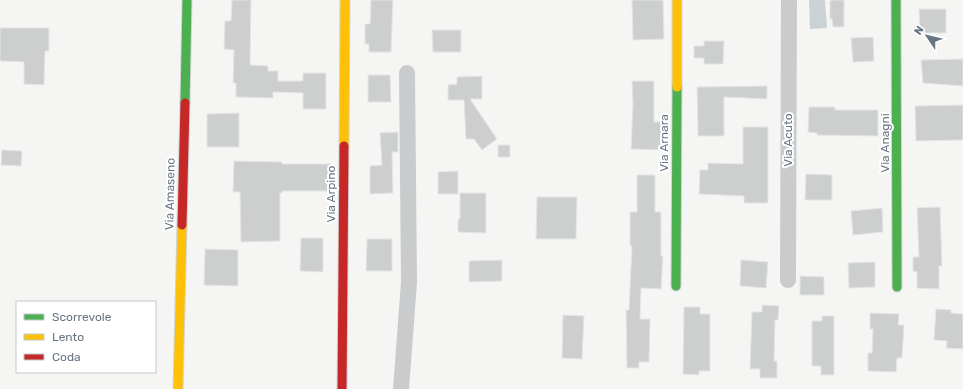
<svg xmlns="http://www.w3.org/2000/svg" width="963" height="389" viewBox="0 0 963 389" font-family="Rubik,sans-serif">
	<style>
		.water { fill: #cbd2d5 }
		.building { fill: #cdcfcf; stroke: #e4e5e4 }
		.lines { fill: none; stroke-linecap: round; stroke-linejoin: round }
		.fast-casing { stroke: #d2d3d4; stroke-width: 11 }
		.slow-casing { stroke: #d2d3d4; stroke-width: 11 }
		.jam-casing { stroke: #d2d3d4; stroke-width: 11 }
		.street { stroke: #cacbcc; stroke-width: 16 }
		.fast { stroke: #4caf50; stroke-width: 9 }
		.slow { stroke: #ffc107; stroke-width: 9 }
		.jam { stroke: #c62828; stroke-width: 9 }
		.labels { text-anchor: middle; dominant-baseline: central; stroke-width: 4; stroke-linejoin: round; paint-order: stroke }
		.street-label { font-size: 12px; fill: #677583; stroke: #fff }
	</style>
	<rect width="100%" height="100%" fill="#f5f6f4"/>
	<path class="water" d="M809,0H825L827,28L810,29Z"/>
	<path class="building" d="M232,0H251L250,65L268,66V71H278V81H303V73H326V109H303V93L273,92V98L236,97V83H233L234,50L224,49L225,21H231Z
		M371,0H393L391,52H369V44H365V24H370Z
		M632,0H663L664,39L633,40Z
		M832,0H844V27H833L832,19H830V1Z
		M919,9H946V33H920Z
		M0,28H49V51H45L44,85L24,84V62L0,61Z
		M432,30H461V52H433Z
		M873,37L874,61L853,62L851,38Z
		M704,41H724L723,64H704V58H694V46H704Z
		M963,59V86L923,83L921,60Z
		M368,75H390L391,102H368Z
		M482,76V99H470L497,139L482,150L474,139H466L464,100H448V85L457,84V77Z
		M632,81H654V122H664V150L631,149L633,104Z
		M767,86V99L724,97V136H698L697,87Z
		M963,105V140L916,141L915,106Z
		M809,107H835V110H878V136L817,135V133L808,132Z
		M239,113V147H207V114Z
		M743,127H768V203H744V196L699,194L700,170H708V163L743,164Z
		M398,132V152H392L393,193L370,194V166L382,165L380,133Z
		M498,145H510V157H498Z
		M2,150L22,151L21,166L1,165Z
		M234,161L282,162V164H331V191H282V193H280V241L241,242L240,192H233Z
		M458,171V194H438V172Z
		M806,174L832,175V200H805Z
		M637,175H655V212H661V256H663L661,289L641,288L640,319H650L649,362H639V368H627L626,310H629L632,246H630V212H637Z
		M460,193H486V233L458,232V219H460Z
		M537,197H577L576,239H536Z
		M940,207L942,266H939V289L917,288V272L913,271V257H919L917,208Z
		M882,208L883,232L853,235L851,211Z
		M301,238H323V272L300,271Z
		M367,239H392V271H366Z
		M205,249L238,250V286L204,285Z
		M502,260V281L469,282V261Z
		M741,260L768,262L766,288L740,286Z
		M875,262V287L849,288L848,263Z
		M800,276L824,277V295H800Z
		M762,305L779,306L778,320H775L774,361H777V378H760V369H750L752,312H762Z
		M684,307H700V314H710V371H699V375L683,374Z
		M936,309L951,310V313L963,314V349L946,348L947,341L934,340Z
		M870,313L899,314L898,325H904L902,358H897L896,372L868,371V353H872L873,329H870Z
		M563,315L584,316L582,359L562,358Z
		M822,316H834V375H821V366H812V321H822Z"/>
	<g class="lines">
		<g class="fast-casing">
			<path id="fast" d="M896,0L897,287
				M185,103L187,0
				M676,286L677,87"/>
		</g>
		<g class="slow-casing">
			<path id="slow" d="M677,87V0
				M344,146L345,0
				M178,389L182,225"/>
		</g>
		<g class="jam-casing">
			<path id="jam" d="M182,225L185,103
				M342,389L344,146"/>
		</g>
		<path class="street" d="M788,280L789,0
			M401,389L409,282L407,73"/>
		<use href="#fast" class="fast"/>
		<use href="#slow" class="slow"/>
		<use href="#jam" class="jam"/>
	</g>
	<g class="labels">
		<g class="street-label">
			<text transform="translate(788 140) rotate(-90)">Via Acuto</text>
			<text transform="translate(664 143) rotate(-90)">Via Arnara</text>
			<text transform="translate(885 143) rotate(-90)">Via Anagni</text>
			<text transform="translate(170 194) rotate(-89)">Via Amaseno</text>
			<text transform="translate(331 194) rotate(-90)">Via Arpino</text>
		</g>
	</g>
	<rect x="16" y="301" width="140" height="72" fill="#ffffff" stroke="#c2c8cd"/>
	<rect x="24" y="314" width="20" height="6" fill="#4caf50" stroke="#c2c8cd"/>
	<text x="52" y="321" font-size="12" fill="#677583">Scorrevole</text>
	<rect x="24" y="334" width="20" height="6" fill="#ffc107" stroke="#c2c8cd"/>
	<text x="52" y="341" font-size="12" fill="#677583">Lento</text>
	<rect x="24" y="354" width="20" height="6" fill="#c62828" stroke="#c2c8cd"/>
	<text x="52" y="361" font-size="12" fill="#677583">Coda</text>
	<g transform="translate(927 36) rotate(305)" stroke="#ffffff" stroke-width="3" paint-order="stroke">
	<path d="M0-3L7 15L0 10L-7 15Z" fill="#677583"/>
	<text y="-6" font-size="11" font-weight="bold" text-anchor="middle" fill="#677583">N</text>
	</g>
</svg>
